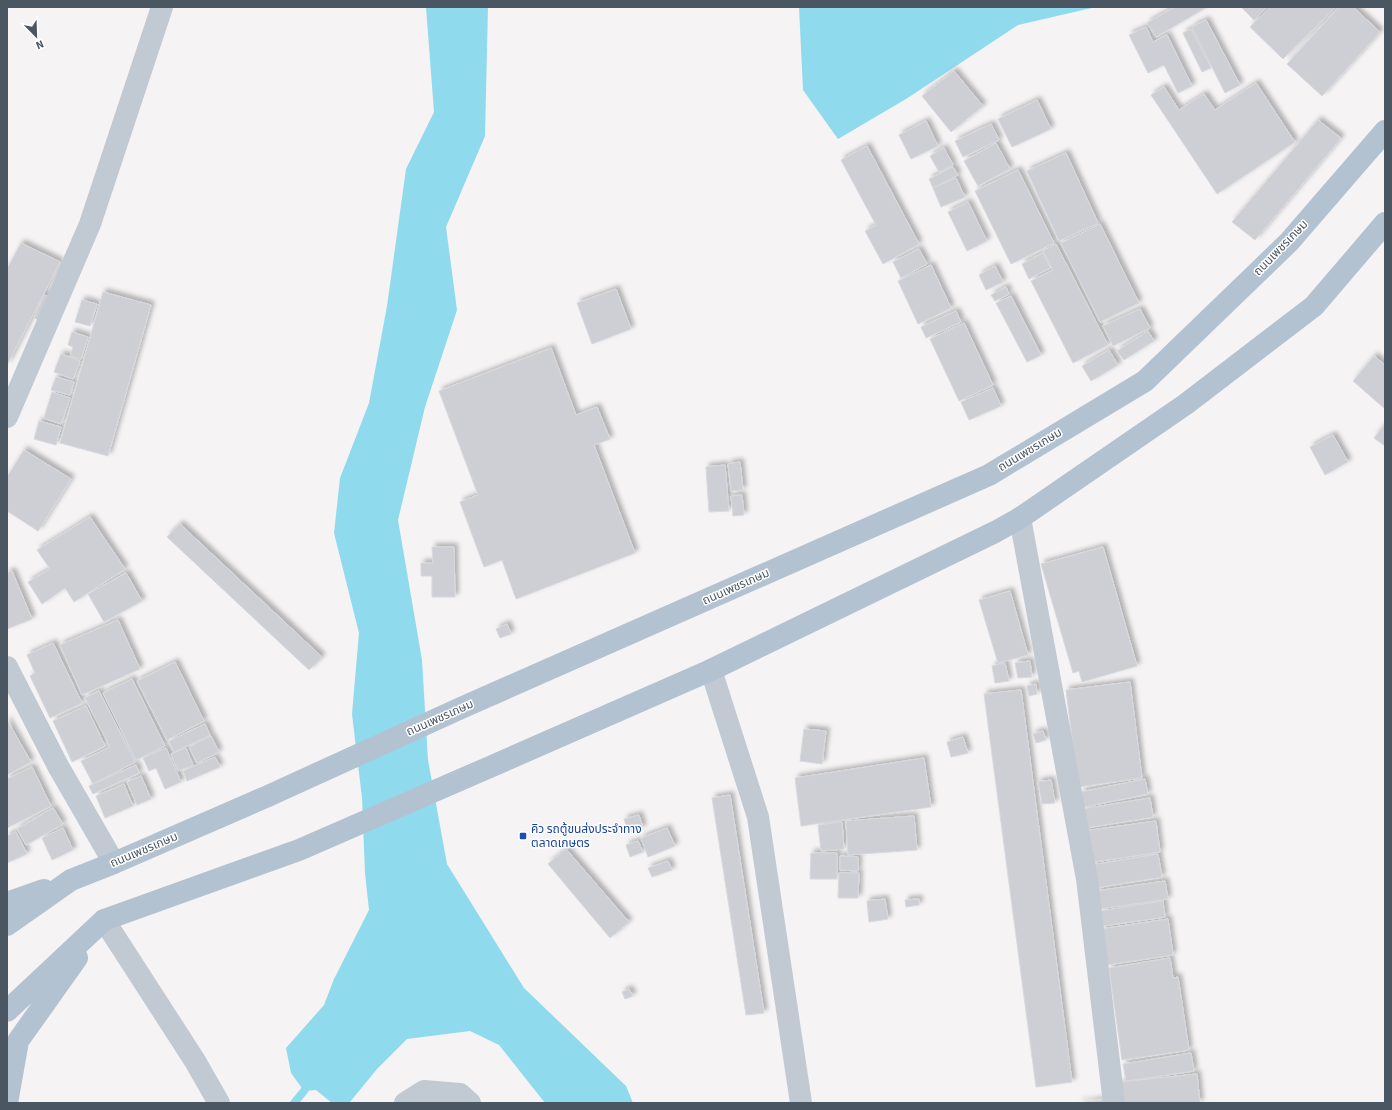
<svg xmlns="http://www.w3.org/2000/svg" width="1392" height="1110" viewBox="0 0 1392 1110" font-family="'Source Sans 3','Noto Sans Thai',sans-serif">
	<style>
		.water { fill: #90daee }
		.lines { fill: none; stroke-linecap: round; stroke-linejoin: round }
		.stream { stroke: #90daee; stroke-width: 8 }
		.building { fill: #cdcfd5; stroke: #d7d9de; filter: url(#shadow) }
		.minor { stroke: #c1cad2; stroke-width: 22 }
		.major { stroke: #b3c2d1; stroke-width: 22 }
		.transit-dot { fill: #1a4fb4; stroke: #fff; stroke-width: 1.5 }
		.labels { text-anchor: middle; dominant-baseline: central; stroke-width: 3; stroke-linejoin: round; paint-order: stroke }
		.street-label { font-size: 12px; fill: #4a5661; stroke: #fff }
		.transit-label { font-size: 12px; fill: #164399; stroke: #fff; text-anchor: start }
	</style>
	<defs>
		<filter id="shadow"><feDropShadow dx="3.5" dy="-3.5" stdDeviation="2" flood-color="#0004"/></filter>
	</defs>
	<rect width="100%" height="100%" fill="#f5f3f3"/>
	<path class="water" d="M426,7H488L485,136L446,227L457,310L425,407L398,520L422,660L428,760L447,864L524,988L626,1086L633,1103H545L499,1045L470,1031L407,1039L377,1069L350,1102L332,1103L316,1090L304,1091L291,1073L286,1048L324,1005L334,979L369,910L365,873L362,798L352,714L359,633L334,533L340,478L369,403L387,306L406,169L434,112Z
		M799,7H1096L1018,25L906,99L838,139L803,90Z"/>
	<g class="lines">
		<path class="stream" d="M294,1103L304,1091L309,1082"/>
	</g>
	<path class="building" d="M1175,7H1207L1156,37L1147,23Z
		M1241,7H1266V8L1254,20Z
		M1270,7H1336L1283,59L1250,27Z
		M1339,7H1353L1380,32L1322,96L1287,64Z
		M1206,20L1240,85L1225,93L1192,27Z
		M1146,27L1153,42L1167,35L1192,86L1178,93L1164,65L1148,73L1129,35Z
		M1191,29L1211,68L1202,72L1183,33Z
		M954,71L983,106L951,132L922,96Z
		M1256,83L1295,142L1217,194L1151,95L1164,87L1179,110L1204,94L1215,110Z
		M1037,100L1051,129L1012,147L998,119Z
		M1318,120L1341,138L1255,240L1232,222Z
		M926,121L938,146L911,159L899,135Z
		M991,124L999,140L963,157L955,141Z
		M996,143L1010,169L978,186L964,161Z
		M867,146L919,244L883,264L865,231L876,225L841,160Z
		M944,148L953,165L939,172L930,156Z
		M1066,153L1098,223L1059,241L1027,171Z
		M953,167L958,175L933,188L929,179Z
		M1018,170L1054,243L1011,264L975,191Z
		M956,178L965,197L941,207L933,188Z
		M968,202L987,241L967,251L948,212Z
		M1100,224L1139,303L1100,322L1061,243Z
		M21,243L60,262L7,365V269Z
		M1056,244L1108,345L1073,363L1031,281L1053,270L1043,251Z
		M919,249L927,264L901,278L893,262Z
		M1043,253L1050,268L1029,279L1022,264Z
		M931,265L951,308L918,324L898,281Z
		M995,266L1003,282L986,290L979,275Z
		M1006,287L1009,294L995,301L991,295Z
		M616,289L631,329L592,344L577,303Z
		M103,292L151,305L108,456L60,443Z
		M44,295L54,299L44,322L34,318Z
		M1011,296L1041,355L1027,362L996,303Z
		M82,300L97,304L90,326L75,322Z
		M1140,309L1150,328L1113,346L1103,326Z
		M956,311L961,322L926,338L921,327Z
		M964,323L993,385L959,401L930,339Z
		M1148,331L1154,341L1124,360L1117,351Z
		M72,332L88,337L81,359L70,356L73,347L68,345Z
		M551,348L576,415L597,407L610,439L594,445L635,553L516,599L502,560L484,567L460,502L478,495L439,391Z
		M1109,350L1118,365L1091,381L1082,366Z
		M61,354L80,361L73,379L54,372Z
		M1374,356L1385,365V409L1353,381Z
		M56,377L74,382L70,395L51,390Z
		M993,388L1001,406L969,420L961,402Z
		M52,392L70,398L61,424L44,418Z
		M39,421L61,427L56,445L34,439Z
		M1385,424V446L1374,438Z
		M1333,435L1348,462L1325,475L1310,447Z
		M24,450L71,479L38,531L7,511V477Z
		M740,462L743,490L731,491L728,464Z
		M725,465L729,511L709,512L706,467Z
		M742,495L744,515L733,516L731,496Z
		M90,517L125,569L74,602L65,588L42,604L28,582L50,569L37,550Z
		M180,524L322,657L309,670L167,537Z
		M432,547H454L455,597H432V576H421V563H433Z
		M1103,547L1137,666L1082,682L1079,671L1073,673L1041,564Z
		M12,571L32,619L7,629V573Z
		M126,573L142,601L104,622L88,594Z
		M1010,591L1028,655L998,663L979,600Z
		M118,620L140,669L82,695L60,645Z
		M507,624L511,634L500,638L496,629Z
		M53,643L82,703L50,718L30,676L35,673L27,655Z
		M1030,661L1032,677L1018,678L1015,663Z
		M175,662L204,721L167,740L137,681Z
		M1005,663L1009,681L995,683L992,666Z
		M132,679L165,746L136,760L103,693Z
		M1130,682L1142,778L1078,787L1066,690Z
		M1036,684L1037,694L1029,696L1027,686Z
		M1021,690L1072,1082L1036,1087L984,694Z
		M99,691L135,762L93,784L81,761L110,747L85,698Z
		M86,706L105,746L72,762L53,721Z
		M7,720L31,762L7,775Z
		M205,724L210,735L174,752L169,741Z
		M804,729L826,731L822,764L800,761Z
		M1043,731L1046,740L1036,743L1033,734Z
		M211,736L219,752L197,763L189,747Z
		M963,737L968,753L951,757L947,742Z
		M166,748L181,782L165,789L156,768L149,771L143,758Z
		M186,748L193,765L178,771L171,754Z
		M215,757L220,767L187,781L183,771Z
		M924,758L931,807L801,826L795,778Z
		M136,765L139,773L93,794L89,786Z
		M32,767L51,806L7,828V779Z
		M141,776L151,799L137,805L127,782Z
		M1145,779L1148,794L1084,807L1081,792Z
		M1051,780L1055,803L1042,804L1038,782Z
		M124,784L133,806L105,818L96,796Z
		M730,795L764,1013L746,1015L712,798Z
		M1150,798L1153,817L1086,828L1082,809Z
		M53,808L63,824L26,845L17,829Z
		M639,815L643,828L628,832L624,819Z
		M914,816L917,850L848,855L846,821Z
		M1156,821L1160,852L1088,863L1084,831Z
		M842,822L844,849L821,851L818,825Z
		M63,828L73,850L52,860L42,838Z
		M667,828L675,846L648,857L641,838Z
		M16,832L27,854L7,863V836Z
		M638,841L643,852L630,857L626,845Z
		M566,849L629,922L610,938L548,864Z
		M811,853H837V879H810Z
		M1158,854L1162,877L1095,888L1091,865Z
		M840,856L858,857V871L840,870Z
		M668,861L672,870L652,877L648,868Z
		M839,873H859L858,898H838Z
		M1165,881L1168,899L1099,909L1096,891Z
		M885,899L888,919L869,922L867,901Z
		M919,899V905L906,907L905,900Z
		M1163,901L1165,917L1103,926L1101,911Z
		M1168,919L1173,955L1107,965L1101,929Z
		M1170,958L1173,978L1178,977L1189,1050L1122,1060L1109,968Z
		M629,989L633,996L625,999L622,992Z
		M1191,1053L1194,1071L1126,1081L1123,1064Z
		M1197,1074L1200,1103H1123L1121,1082Z
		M1110,1099V1103H1079Z"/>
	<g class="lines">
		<path class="minor" d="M7,417L90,224L162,7
			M1020,518L1087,879L1114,1103
			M7,667L58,766L114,863
			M711,670L758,817L801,1103
			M104,920L195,1061L219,1103
			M405,1103L424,1091L460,1094L470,1103"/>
		<path class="major" d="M7,903L44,890
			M7,925L71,880L114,863L268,796L461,708L989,475L1145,381L1289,242L1385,131
			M7,1011L104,920L299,850L483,770L711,670L995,532L1020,518L1186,404L1314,306L1385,223
			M7,1103L18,1041L77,958"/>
	</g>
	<rect class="transit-dot" x="519" y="832" width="8" height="8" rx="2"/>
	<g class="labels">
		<g class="street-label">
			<text transform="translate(1281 248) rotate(-46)">ถนนเพชรเกษม</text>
			<text transform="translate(1030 450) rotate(-31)">ถนนเพชรเกษม</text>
			<text transform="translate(736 587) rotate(-24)">ถนนเพชรเกษม</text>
			<text transform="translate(440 718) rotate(-24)">ถนนเพชรเกษม</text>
			<text transform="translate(144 850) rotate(-23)">ถนนเพชรเกษม</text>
		</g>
		<g class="transit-label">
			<text x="531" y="829">คิว รถตู้ขนส่งประจำทาง<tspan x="531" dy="14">ตลาดเกษตร</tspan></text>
		</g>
	</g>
	<rect width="1392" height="1110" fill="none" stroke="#4a5661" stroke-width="16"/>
	<g transform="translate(36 36) rotate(157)" stroke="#ffffff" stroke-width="3" paint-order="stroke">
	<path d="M0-3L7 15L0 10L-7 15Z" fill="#4a5661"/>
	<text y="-6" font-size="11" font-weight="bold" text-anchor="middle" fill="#4a5661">N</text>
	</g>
</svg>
